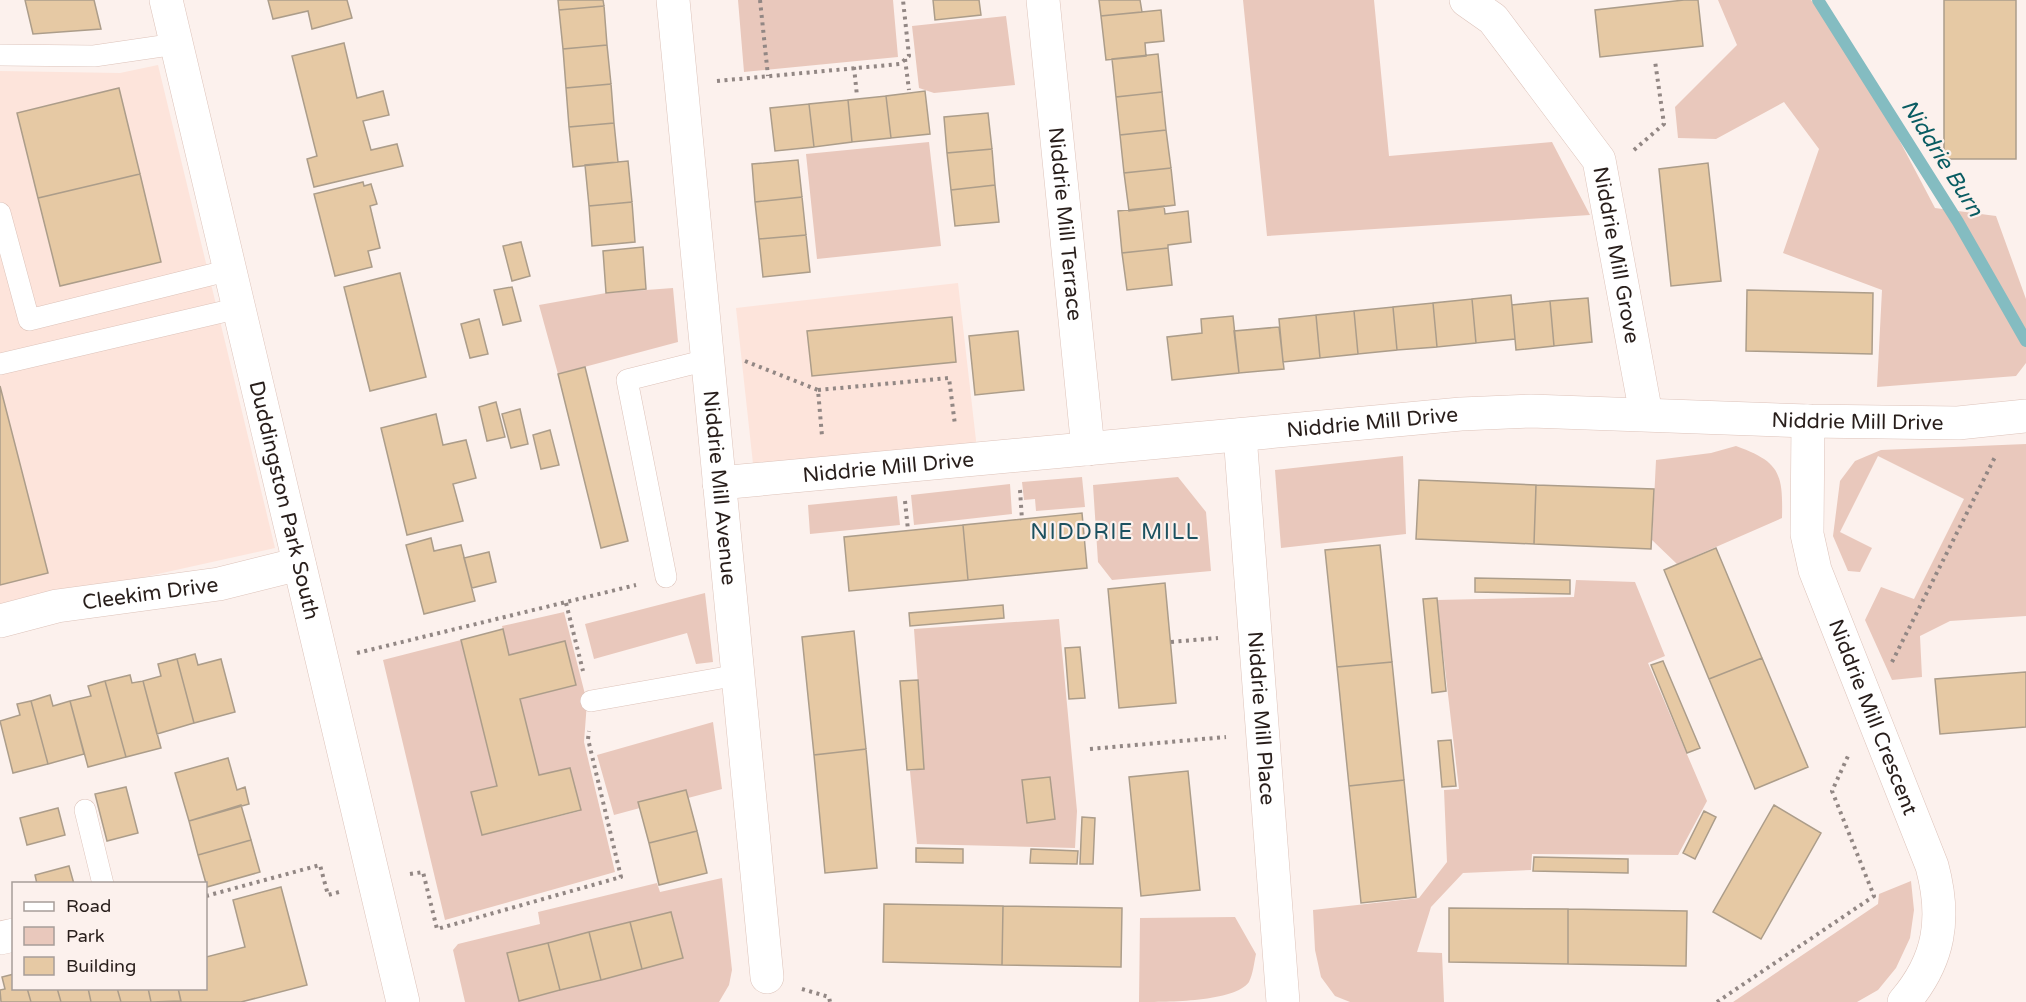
<svg xmlns="http://www.w3.org/2000/svg" width="2026" height="1002" viewBox="0 0 2026 1002" font-family="'Varela Round',sans-serif">
	<style>
		.commercial { fill: #fde4db }
		.green { fill: #e9c8bc }
		.lines { fill: none; stroke-linecap: round; stroke-linejoin: round }
		.stream { stroke: #84bcc1; stroke-width: 12 }
		.building { fill: #e6c9a4; stroke: #ac9d8a; stroke-width: 1.5 }
		.service-casing { stroke: #ddc3ba; stroke-width: 22 }
		.minor-casing { stroke: #ddc3ba; stroke-width: 34 }
		.primary-casing { stroke: #ddc3ba; stroke-width: 34 }
		.path { stroke: #928784; stroke-width: 4; stroke-dasharray: 3 4.5; stroke-linecap: butt }
		.service { stroke: #fff; stroke-width: 21 }
		.minor { stroke: #fff; stroke-width: 33 }
		.primary { stroke: #fff; stroke-width: 33 }
		.labels { text-anchor: middle; dominant-baseline: central; stroke-width: 4.5; stroke-linejoin: round; paint-order: stroke }
		.street-label { font-size: 21px; fill: #281e1b; stroke: #fcf1ed }
		.water-label { font-size: 22px; font-style: italic; fill: #095c62; stroke: #fcf1ed }
		.neighbourhood-label { font-size: 22px; letter-spacing: 1.5px; fill: #1c5160; stroke: #fcf1ed }
	</style>
	<rect width="100%" height="100%" fill="#fcf1ed"/>
	<path class="commercial" d="M158,65L275,548L0,609V71L120,73Z
		M958,283L977,449L754,473L736,308Z"/>
	<path class="green" d="M738,0H893L898,57L744,72Z
		M1243,0H1374L1389,156L1552,142L1590,215L1267,236Z
		M1718,0H1811L1854,54L1935,208L1996,216L2026,299V363L2016,376L1877,387L1882,290L1783,253L1819,149L1784,102L1716,139L1678,138L1675,107L1737,45Z
		M1006,16L1015,85L934,93L919,88L912,26Z
		M929,142L941,246L817,259L806,154Z
		M673,288L678,342L558,374L539,305L606,293Z
		M2026,444V616L1950,621L1920,636L1922,677L1892,680L1865,620L1881,587L1914,599L1964,499L1878,456L1840,532L1872,548L1860,572L1848,571L1833,536L1840,481L1855,461L1881,450Z
		M1736,446C1780,462 1783,473 1782,518L1677,564L1652,540L1656,460L1711,453Z
		M1403,456L1406,534L1281,548L1275,470Z
		M1082,477L1085,507L1036,511L1035,499L1024,500L1022,482Z
		M1178,477L1206,512L1211,571L1112,580L1098,562L1093,485Z
		M1010,484L1012,514L914,525L911,495Z
		M897,496L900,525L810,534L808,505Z
		M1576,580L1635,582L1665,656L1648,663L1707,801L1678,855L1532,854L1531,870L1463,873L1431,907L1417,952L1442,953L1444,1002H1350L1335,996L1321,977L1315,950L1313,910L1419,898L1447,862L1444,790L1459,789L1437,600L1574,597Z
		M705,593L713,662L696,664L687,633L594,659L585,624Z
		M564,612L587,702L584,742L615,872L445,920L383,660L461,640L497,786L471,792L482,835L580,811L570,768L539,775L520,699L576,685L565,641L509,655L502,626Z
		M1059,619L1077,811L1075,848L917,844L910,771L924,769L914,629Z
		M713,722L722,789L688,798L686,790L639,802L640,808L614,815L597,755Z
		M722,878L732,970L729,985L719,1002H465L453,950L458,944L540,924L538,912L657,883L660,892Z
		M1911,881L1914,910L1910,938L1896,968L1878,990L1857,1002H1733L1878,904L1879,894Z
		M1235,917L1256,954C1254,963 1253,974 1249,982C1235,1002 1167,1002 1139,1002L1140,918Z"/>
	<g class="lines">
		<path class="stream" d="M1818,0L1958,222L2026,341"/>
	</g>
	<path class="building" d="M25,0H94L101,29L33,34Z
		M268,0H347L352,18L312,29L308,11L273,19Z
		M558,0H603L604,6L559,10Z
		M933,0H979L981,15L935,20Z
		M1099,0H1140L1142,12L1101,16Z
		M1684,0H1698L1703,46L1600,57L1595,10Z
		M1944,0H2016V159H1944Z
		M604,6L607,45L563,49L559,10Z
		M1161,10L1164,41L1145,43L1146,56L1106,60L1101,16Z
		M344,43L357,98L383,91L389,115L363,121L371,150L397,144L403,166L314,187L307,159L317,156L292,56Z
		M607,45L611,84L566,88L563,49Z
		M1158,54L1162,92L1116,97L1112,59Z
		M611,84L614,123L569,127L566,88Z
		M119,88L140,174L38,198L17,113Z
		M925,91L930,134L891,138L886,96Z
		M1162,92L1166,130L1120,135L1116,97Z
		M886,96L891,138L852,142L848,100Z
		M848,100L852,142L814,147L809,104Z
		M809,104L814,147L775,151L770,108Z
		M988,113L992,149L947,153L944,117Z
		M614,123L618,162L573,167L569,127Z
		M1166,130L1171,168L1124,173L1120,135Z
		M992,149L995,185L951,190L947,153Z
		M798,160L802,197L755,202L752,164Z
		M628,161L632,202L589,206L585,165Z
		M1708,163L1721,281L1671,286L1659,169Z
		M1171,168L1175,205L1129,211L1124,173Z
		M140,174L161,262L60,286L38,198Z
		M363,182L364,186L371,184L377,204L370,206L380,248L368,251L372,267L335,276L314,194Z
		M995,185L999,222L955,226L951,190Z
		M802,197L806,235L759,239L755,202Z
		M632,202L635,242L592,246L589,206Z
		M1164,206L1165,214L1188,211L1191,242L1168,245V248L1122,253L1118,211Z
		M806,235L810,272L763,277L759,239Z
		M521,242L530,276L512,281L503,246Z
		M643,247L646,289L606,293L603,251Z
		M1168,248L1172,285L1127,290L1122,253Z
		M400,273L426,377L370,391L344,287Z
		M512,287L521,321L503,325L494,290Z
		M1747,290L1873,293L1872,354L1746,351Z
		M1511,295L1515,339L1476,343L1472,299Z
		M1588,298L1592,342L1554,346L1550,301Z
		M1472,299L1476,343L1437,347L1433,303Z
		M1550,301L1554,346L1516,350L1512,305Z
		M1433,303L1437,347L1397,350L1393,307Z
		M1393,307L1397,350L1358,354L1354,311Z
		M1354,311L1358,354L1320,358L1316,315Z
		M1316,315L1320,358L1283,362L1279,319Z
		M1233,316L1239,373L1172,380L1167,337L1202,333L1201,319Z
		M952,317L956,362L812,376L807,331Z
		M479,319L488,354L470,358L461,324Z
		M1279,327L1284,369L1239,373L1234,331Z
		M1018,331L1024,390L975,395L969,336Z
		M585,367L628,541L601,548L558,374Z
		M0,386L48,573L0,585Z
		M496,402L505,437L487,441L479,407Z
		M520,409L528,444L511,448L502,414Z
		M436,414L443,445L466,440L476,478L453,484L463,521L407,535L381,428Z
		M550,430L559,465L541,469L533,435Z
		M1419,480L1536,485L1534,544L1416,539Z
		M1536,485L1654,489L1651,549L1534,544Z
		M1082,513L1087,568L968,580L963,525Z
		M963,525L968,580L849,591L844,537Z
		M431,538L434,551L461,545L475,601L424,614L406,545Z
		M1380,545L1392,662L1337,667L1325,550Z
		M1716,548L1762,658L1709,679L1664,570Z
		M489,552L496,582L472,588L464,558Z
		M1475,578L1570,580V594L1475,592Z
		M1165,583L1176,703L1119,708L1108,589Z
		M1437,598L1446,691L1432,693L1423,599Z
		M1003,605L1004,618L910,626L909,613Z
		M503,629L509,655L565,641L576,685L520,699L539,775L570,768L581,810L482,835L471,792L497,786L461,640Z
		M854,631L866,749L814,755L802,637Z
		M1080,647L1085,698L1069,699L1065,648Z
		M195,654L198,665L221,659L235,712L194,723L177,659Z
		M1762,658L1808,767L1755,789L1709,679Z
		M177,659L194,723L157,734L143,681L161,676L158,664Z
		M1663,661L1700,748L1687,753L1651,665Z
		M1392,662L1404,780L1349,786L1337,667Z
		M2026,672V727L1940,734L1935,679Z
		M130,675L132,683L143,681L161,748L126,757L105,681Z
		M918,680L924,769L907,770L900,681Z
		M105,681L126,757L88,767L70,701L91,696L88,686Z
		M50,695L53,706L70,701L84,754L48,764L31,701Z
		M31,701L48,764L13,773L0,721L20,715L17,704Z
		M1451,740L1456,786L1442,787L1438,741Z
		M866,749L877,868L825,873L814,755Z
		M228,758L237,790L245,787L249,804L189,821L175,773Z
		M1188,771L1200,890L1141,896L1129,777Z
		M1050,777L1055,819L1027,823L1022,780Z
		M1404,780L1416,897L1361,903L1349,786Z
		M126,787L138,833L107,841L95,794Z
		M686,790L697,831L649,843L638,802Z
		M241,805L251,840L198,855L189,821Z
		M1774,805L1821,833L1761,939L1713,912Z
		M58,808L65,835L27,845L20,818Z
		M1704,811L1716,817L1695,859L1683,853Z
		M1082,817L1095,818L1093,864H1080Z
		M697,831L707,873L659,885L649,843Z
		M251,840L260,872L207,887L198,855Z
		M916,848L963,849V863L916,862Z
		M1031,849L1078,851L1077,864L1030,863Z
		M1534,857L1628,859V873L1533,871Z
		M69,866L74,884H37L35,875Z
		M281,887L307,985L241,1002H181L178,988H206V957L245,947L233,900Z
		M884,904L1003,906L1002,965L883,962Z
		M1003,906L1122,908L1121,967L1002,965Z
		M1449,908L1568,909V964L1449,962Z
		M1568,909L1687,911L1686,966L1568,964Z
		M671,912L683,958L642,969L630,922Z
		M630,922L642,969L601,980L589,932Z
		M589,932L601,980L560,990L548,943Z
		M548,943L560,990L519,1001L507,953Z
		M14,974V988H27L31,1002H1L0,990L5,989L2,977Z
		M27,988H57L61,1002H31Z
		M57,988H88L91,1002H61Z
		M88,988H117L121,1002H91Z
		M117,988H148L151,1002H121Z
		M148,988H178L181,1001L151,1002Z"/>
	<g class="lines">
		<g class="service-casing">
			<path id="service" d="M0,55L94,56L176,44
				M0,213L29,320L230,270
				M0,364L239,308
				M666,577L627,380L707,360
				M591,701L738,675
				M85,810L103,884"/>
		</g>
		<g class="minor-casing">
			<g id="minor">
				<path id="s1" d="M673,0L767,977"/>
				<path id="s2" d="M1043,0L1088,449"/>
				<path id="s3" d="M1466,0L1493,19L1599,160L1646,414"/>
				<path id="s4" d="M1808,421L1807,534L1815,570L1932,866C1946,918 1940,960 1904,1002"/>
				<path id="s5" d="M1240,435L1283,1002"/>
				<path id="s6" d="M719,483L1461,414L1531,411L1808,421L1958,423L2026,416"/>
				<path id="s7" d="M0,621L57,606L219,584L299,564"/>
				<path d="M0,938L14,935"/>
			</g>
		</g>
		<g class="primary-casing">
			<g id="primary">
				<path id="s8" d="M166,0L403,1002"/>
			</g>
		</g>
		<path class="path" d="M760,0L768,76
			M905,59L909,90
			M854,67L857,96
			M717,81L900,64L909,56L903,0
			M1634,150L1664,124L1655,61
			M745,361L818,390L822,436
			M818,390L949,378L955,425
			M1020,490L1022,520
			M905,501L908,530
			M566,603L583,671
			M1171,642L1218,638
			M357,653L636,585
			M1892,662L1995,457
			M1090,749L1226,737
			M410,874L423,872L437,929L621,877L588,739L589,731
			M206,896L320,865L328,895L339,892
			M802,989L829,997L830,1002
			M1717,1002L1874,896L1832,791L1848,756"/>
		<use href="#service" class="service"/>
		<use href="#minor" class="minor"/>
		<use href="#primary" class="primary"/>
	</g>
	<g class="labels">
		<g class="street-label">
			<text stroke="none"><textPath href="#s2" startOffset="225">Niddrie Mill Terrace</textPath></text>
			<text stroke="none"><textPath href="#s3" startOffset="306">Niddrie Mill Grove</textPath></text>
			<text stroke="none"><textPath href="#s6" startOffset="1142">Niddrie Mill Drive</textPath></text>
			<text stroke="none"><textPath href="#s6" startOffset="656">Niddrie Mill Drive</textPath></text>
			<text stroke="none"><textPath href="#s6" startOffset="170">Niddrie Mill Drive</textPath></text>
			<text stroke="none"><textPath href="#s1" startOffset="490">Niddrie Mill Avenue</textPath></text>
			<text stroke="none"><textPath href="#s8" startOffset="514">Duddingston Park South</textPath></text>
			<text stroke="none"><textPath href="#s7" startOffset="153">Cleekim Drive</textPath></text>
			<text stroke="none"><textPath href="#s4" startOffset="308">Niddrie Mill Crescent</textPath></text>
			<text stroke="none"><textPath href="#s5" startOffset="284">Niddrie Mill Place</textPath></text>
		</g>
		<g class="water-label">
			<text transform="translate(1942 158) rotate(58)">Niddrie Burn</text>
		</g>
		<g class="neighbourhood-label">
			<text x="1115" y="532">NIDDRIE MILL</text>
		</g>
	</g>
	<rect x="12" y="882" width="195" height="108" fill="#fcf1ed" stroke="#a79d99" stroke-width="1.5"/>
	<rect x="24" y="902" width="30" height="9" fill="#ffffff" stroke="#a79d99" stroke-width="1.5"/>
	<text x="66" y="912" font-size="18" fill="#281e1b">Road</text>
	<rect x="24" y="927" width="30" height="18" fill="#e9c8bc" stroke="#a79d99" stroke-width="1.5"/>
	<text x="66" y="942" font-size="18" fill="#281e1b">Park</text>
	<rect x="24" y="957" width="30" height="18" fill="#e6c9a4" stroke="#a79d99" stroke-width="1.5"/>
	<text x="66" y="972" font-size="18" fill="#281e1b">Building</text>
</svg>
